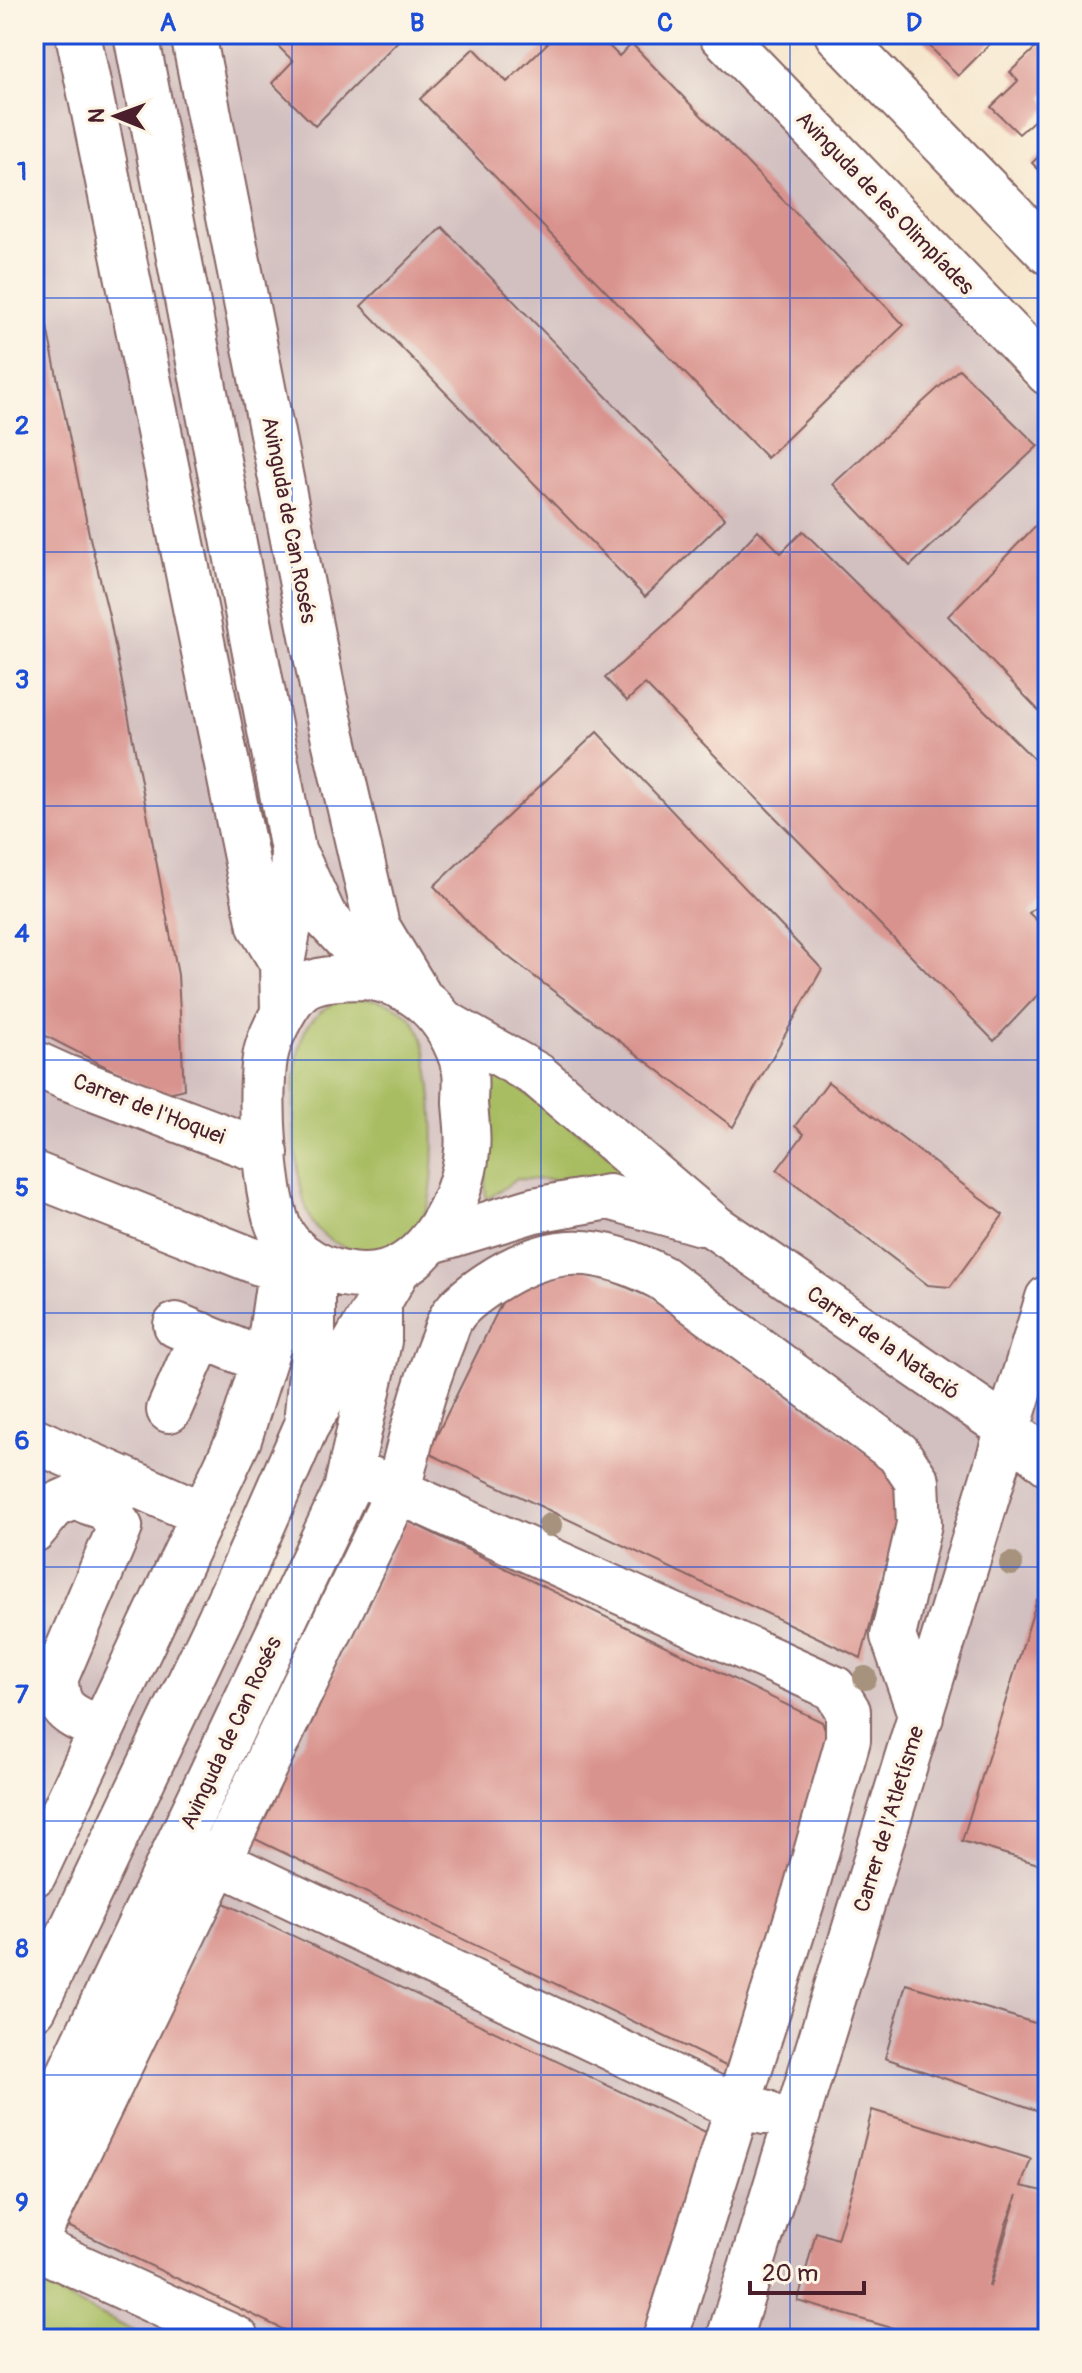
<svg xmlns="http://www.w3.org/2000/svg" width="1082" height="2373" viewBox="0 0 1082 2373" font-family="Pangolin,sans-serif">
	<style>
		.industrial { fill: #d2bfc0 }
		.green { fill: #a8bd62; stroke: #796e46; stroke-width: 2 }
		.building { fill: #d9938e; fill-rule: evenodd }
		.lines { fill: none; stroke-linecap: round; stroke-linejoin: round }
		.minor-casing { stroke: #866564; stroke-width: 48 }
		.minor { stroke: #fff; stroke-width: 44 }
		.tree { fill: #a7927d }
		.grid { fill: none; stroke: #1d4ed8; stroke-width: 2; stroke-opacity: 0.55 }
		.labels { text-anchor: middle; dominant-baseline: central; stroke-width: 7; stroke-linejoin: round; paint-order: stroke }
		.street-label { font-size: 22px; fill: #4a1f2b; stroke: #fcf5e5 }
		.neatline { fill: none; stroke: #1d4ed8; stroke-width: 3 }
		.grid-label { font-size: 26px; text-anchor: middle; font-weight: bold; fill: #1d4ed8 }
	</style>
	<rect width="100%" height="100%" fill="#fcf5e5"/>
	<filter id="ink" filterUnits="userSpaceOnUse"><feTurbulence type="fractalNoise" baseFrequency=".0125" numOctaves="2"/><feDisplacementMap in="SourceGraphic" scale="16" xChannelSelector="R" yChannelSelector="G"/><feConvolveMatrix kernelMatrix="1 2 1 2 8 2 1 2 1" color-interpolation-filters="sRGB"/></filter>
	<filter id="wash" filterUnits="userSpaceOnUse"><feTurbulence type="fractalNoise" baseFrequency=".006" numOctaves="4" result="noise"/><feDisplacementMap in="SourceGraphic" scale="32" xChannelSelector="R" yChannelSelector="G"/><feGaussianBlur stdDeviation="1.8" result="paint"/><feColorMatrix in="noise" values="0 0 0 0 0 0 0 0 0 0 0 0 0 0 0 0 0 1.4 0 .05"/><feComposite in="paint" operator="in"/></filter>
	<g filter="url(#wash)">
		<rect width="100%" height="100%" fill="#f6e6cd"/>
		<path class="industrial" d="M34,34H694L1048,404V2339H34Z"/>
		<path class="green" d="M349,997C375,1000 396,999 414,1022C435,1048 439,1175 427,1207C420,1230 397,1248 373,1251C352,1253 327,1243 314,1225C292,1193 286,1063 306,1029C316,1012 331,1003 349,997Z
			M479,1058L656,1190L607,1181L517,1179L486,1200Z
			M34,2282L150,2339H34Z"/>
		<g id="blocks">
			<path class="building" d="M266,34H394L399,40L315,126L272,83L293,61Z
				M557,34H597L619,56L632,44L904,325L767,458L420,99L474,48L507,82Z
				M923,34H1000L958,76L921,37Z
				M1048,36V91L1043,96L1048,108L1019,134L991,107L1018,81L1010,72Z
				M1048,147V179L1032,163Z
				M442,227L725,519L645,597L361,306Z
				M34,263L89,534L110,620L178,975L184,1089L161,1095L34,1030Z
				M959,369L1038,446L910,566L833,484Z
				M1048,513V720L948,616Z
				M758,530L781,553L803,531L1048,773V896L1029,913L1048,931V984L994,1041L645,684L627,701L605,678L704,589Z
				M597,732L822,969L733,1127L481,936L434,886Z
				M828,1082L1003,1215L950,1287L928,1285L777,1170L804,1134L795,1126Z
				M582,1268L659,1301L898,1476L903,1505L861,1658L428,1453L508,1290Z
				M406,1520L822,1722L833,1750L732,2069L251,1837L301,1745Z
				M1037,1600L1048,1603V1867L962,1841Z
				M224,1903L712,2135L648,2339H303L68,2226L142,2066Z
				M906,1984L1048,2027V2114L885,2058Z
				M872,2110L1031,2159L1021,2186L1048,2192V2327L1043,2339H930L798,2301L816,2232L837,2239L855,2179ZM1017,2195L990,2286L989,2285L1006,2224Z"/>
		</g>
	</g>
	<g filter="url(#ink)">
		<use href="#blocks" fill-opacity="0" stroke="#866564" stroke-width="2"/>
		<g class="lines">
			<g class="minor-casing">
				<path id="minor" d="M78,34L260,926L282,963
					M136,34L293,850L291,916L282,963L283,1012
					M193,34L324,696L377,926L418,994
					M721,34L1048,373
					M837,34L1048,252
					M298,860L324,916L382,978
					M363,977C415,981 450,1017 464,1067C467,1078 465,1092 465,1103C466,1119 469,1136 467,1151C463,1199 428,1267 377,1275C341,1280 301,1264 282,1234C264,1203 257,1083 267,1049C272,1032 289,997 304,987C320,977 344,978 363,977Z
					M442,1021L537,1075L715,1227L1007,1428L1048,1463
					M34,1063L65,1077L266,1153
					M34,1174L280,1271
					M432,1241L534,1210L609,1197L701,1223
					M176,1325L263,1361
					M169,1410L202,1335
					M307,1413L313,1352V1264
					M34,1440L203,1514
					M351,1470L834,1688L848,1711V1740L805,1892L665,2339
					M34,1530L54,1506L74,1497L106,1508L120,1527L56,1677C56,1714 72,1715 102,1730
					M192,1849L736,2107L765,2112
					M34,1874L239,1439L270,1341L280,1271L282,1233
					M34,2008L244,1568L306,1427L399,1268
					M34,2148L346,1490L379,1341V1303
					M34,2243L398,1491C410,1441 422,1391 441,1344C445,1335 447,1323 453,1315C460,1304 478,1291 490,1283C551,1243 598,1244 662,1278L898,1453L917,1481L919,1524L893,1636L921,1717
					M34,2246L237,2339
					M729,2339L1048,1298"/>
			</g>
			<use href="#minor" class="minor"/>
		</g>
		<g class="tree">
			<circle cx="550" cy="1525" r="12"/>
			<circle cx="1011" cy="1564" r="12"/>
			<circle cx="865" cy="1678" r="12"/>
		</g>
	</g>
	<path class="grid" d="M292,34V2339M541,34V2339M790,34V2339M34,298H1048M34,552H1048M34,806H1048M34,1060H1048M34,1313H1048M34,1567H1048M34,1821H1048M34,2075H1048"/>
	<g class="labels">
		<g class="street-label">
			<text transform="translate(885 203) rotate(46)">Avinguda de les Olimpíades</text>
			<text transform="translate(289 520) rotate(79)">Avinguda de Can Rosés</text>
			<text transform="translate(149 1109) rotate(21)">Carrer de l'Hoquei</text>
			<text transform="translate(883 1343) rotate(35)">Carrer de la Natació</text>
			<text transform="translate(231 1733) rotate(-65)">Avinguda de Can Rosés</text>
			<text transform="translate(889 1819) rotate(-73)">Carrer de l'Atletísme</text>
		</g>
	</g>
	<rect width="1082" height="2373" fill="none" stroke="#fcf5e5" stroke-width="88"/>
	<g transform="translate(116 116) rotate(271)" stroke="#fcf5e5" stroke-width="6" paint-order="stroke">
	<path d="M0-6L14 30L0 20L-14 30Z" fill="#4a1f2b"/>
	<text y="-12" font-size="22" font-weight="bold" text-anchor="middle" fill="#4a1f2b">N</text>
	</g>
	<path d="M750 2281v12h114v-12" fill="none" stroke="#4a1f2b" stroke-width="4"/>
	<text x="762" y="2281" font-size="24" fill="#4a1f2b" stroke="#fcf5e5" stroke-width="6" paint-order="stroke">20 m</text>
	<rect x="44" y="44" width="994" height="2285" class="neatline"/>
	<g class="grid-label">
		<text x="168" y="31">A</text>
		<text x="417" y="31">B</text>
		<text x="665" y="31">C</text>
		<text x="914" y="31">D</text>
		<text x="22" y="180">1</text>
		<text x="22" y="434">2</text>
		<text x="22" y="688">3</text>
		<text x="22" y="942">4</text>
		<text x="22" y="1196">5</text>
		<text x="22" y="1449">6</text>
		<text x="22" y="1703">7</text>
		<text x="22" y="1957">8</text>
		<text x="22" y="2211">9</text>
	</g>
</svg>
